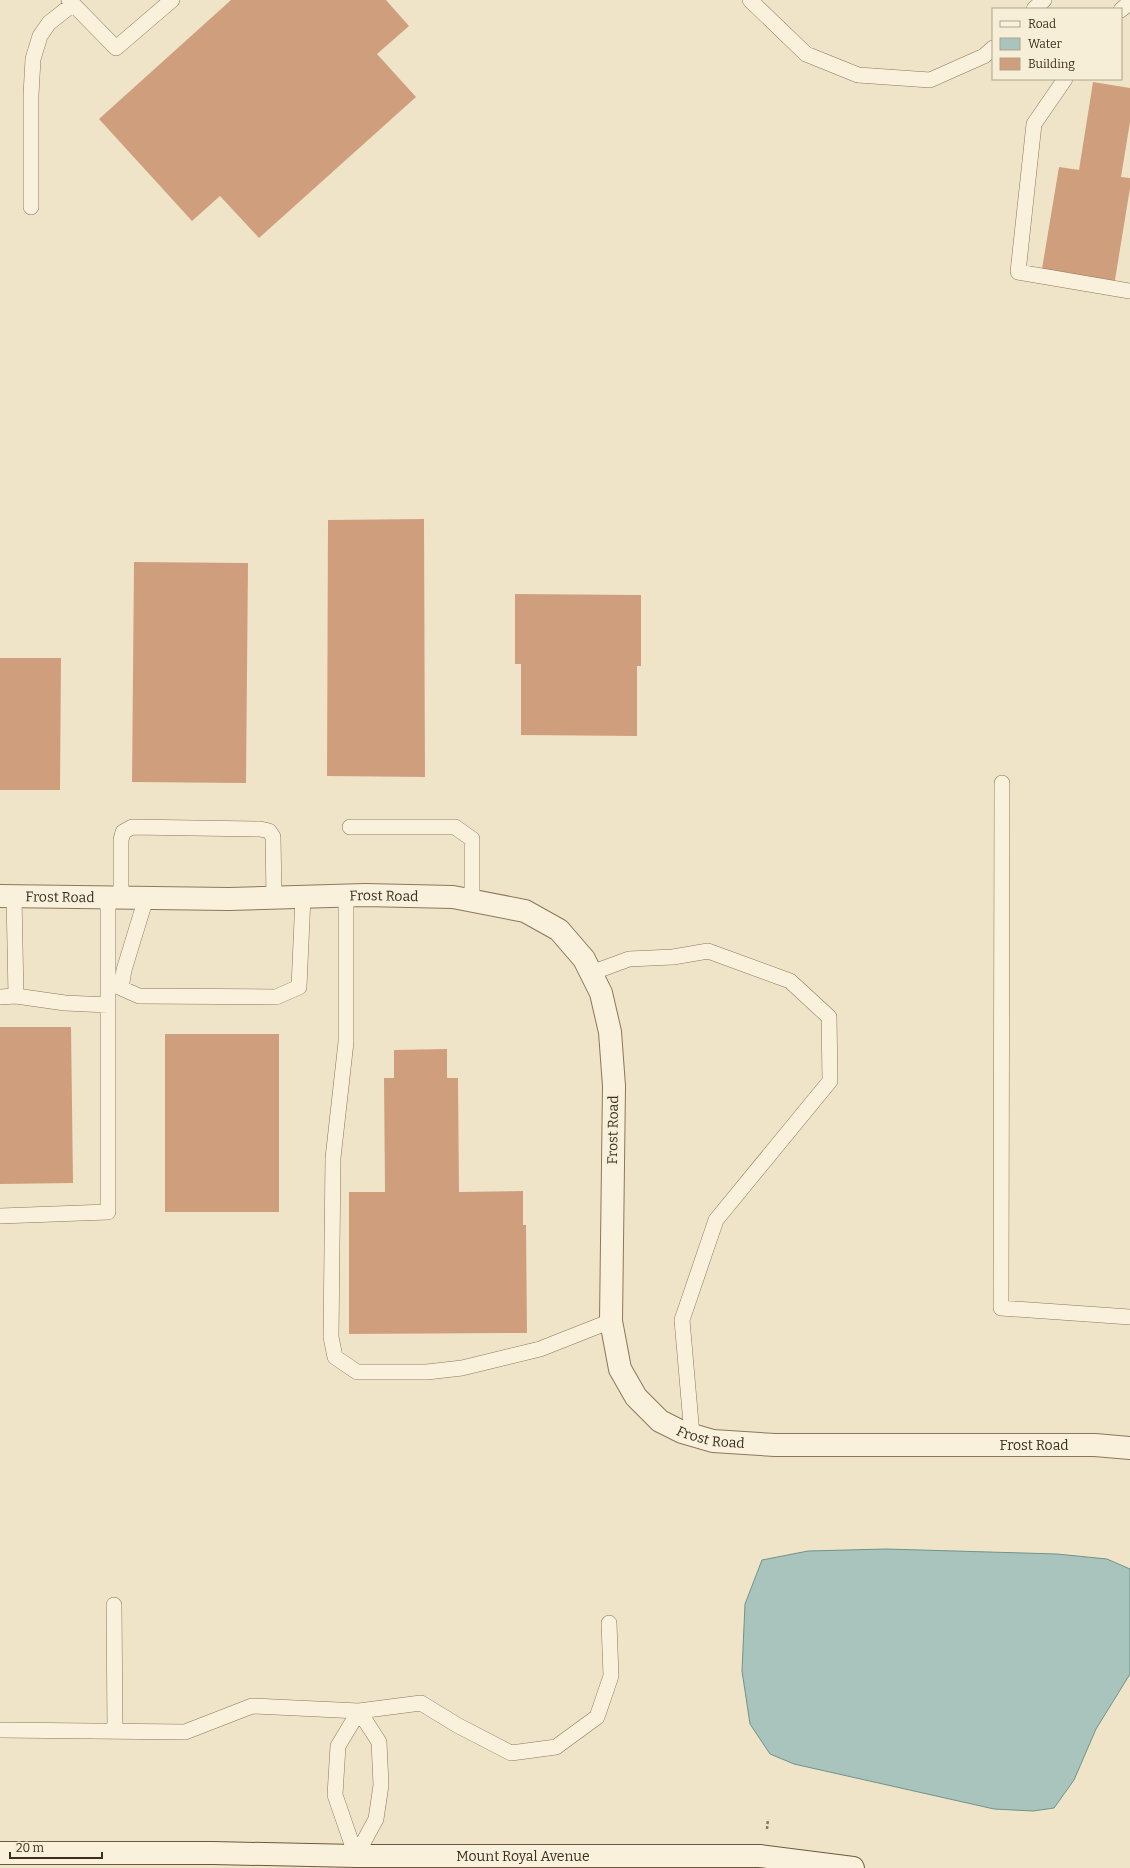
<svg xmlns="http://www.w3.org/2000/svg" width="1130" height="1868" viewBox="0 0 1130 1868" font-family="Bitter,serif">
	<style>
		.water { fill: #a9c4bc; stroke: #6f938a }
		.building { fill: #cf9f7d }
		.lines { fill: none; stroke-linecap: round; stroke-linejoin: round }
		.lane-casing { stroke: #8d765c; stroke-width: 16 }
		.street-casing { stroke: #8d765c; stroke-width: 24 }
		.secondary-casing { stroke: #6f573f; stroke-width: 24 }
		.path { stroke: #8d765c; stroke-width: 2.5; stroke-dasharray: 3 2; stroke-linecap: butt }
		.lane { stroke: #faf1dc; stroke-width: 15 }
		.street { stroke: #faf1dc; stroke-width: 22 }
		.secondary { stroke: #faf1dc; stroke-width: 22 }
		.labels { text-anchor: middle; dominant-baseline: central; stroke-width: 4; stroke-linejoin: round; paint-order: stroke }
		.street-label { font-size: 14px; fill: #3d2e20; stroke: #f7eed8 }
	</style>
	<rect width="100%" height="100%" fill="#f0e4c8"/>
	<path class="water" d="M886,1549L1057,1554L1107,1559L1130,1569V1674L1096,1729L1074,1780L1054,1808L1033,1811L994,1809L794,1764L770,1754L750,1724L742,1671L745,1604L762,1560L808,1551Z"/>
	<path class="building" d="M231,0H386L409,26L377,54L416,97L259,238L220,196L192,221L99,119Z
		M1093,82L1130,88V122L1121,177L1130,178V188L1114,286L1041,275L1059,167L1079,170Z
		M424,519L425,777L327,776L328,520Z
		M134,562L248,563L246,783L132,782Z
		M515,594L641,595V666H637V736L521,735V664H515Z
		M0,658H61L60,790H0Z
		M0,1027H71L73,1183L0,1184Z
		M165,1034H279V1212H165Z
		M447,1049V1078H458L459,1192L523,1191V1225H526L527,1333L349,1334V1192H385L384,1078H394V1050Z"/>
	<g class="lines">
		<g class="lane-casing">
			<path id="lane" d="M69,0L116,48L172,0
				M750,0L806,54L858,75L930,80L984,56L993,48
				M1034,9L1044,0
				M1121,10L1130,2
				M1065,79L1034,124L1018,272L1130,291
				M31,207V95L33,59L40,36L49,23L73,4
				M1002,783L1001,1308L1130,1317
				M350,827H455L472,839V900
				M346,895V1042L333,1158L331,1337L335,1357L357,1372H427L462,1368L540,1349L611,1321
				M121,898V840L123,832L132,827L260,829L269,831L273,837L274,897
				M146,898L124,970L121,988L139,996L276,997L299,987L303,897
				M591,973L629,959L673,957L708,951L790,981L829,1017L830,1081L716,1220L682,1320L692,1435
				M16,996L65,1003L108,1005
				M0,997L16,996L14,896
				M0,1216L108,1212V898
				M114,1605L115,1731
				M359,1711L379,1742L381,1785L376,1819L356,1856L335,1795L338,1746Z
				M0,1730L185,1732L252,1706L359,1711L421,1703L457,1725L511,1753L556,1747L597,1717L611,1676L609,1623"/>
		</g>
		<g class="street-casing">
			<g id="street">
				<path id="s1" d="M0,896L229,899L365,895L453,897L525,911L559,930L584,959L601,993L610,1032L614,1086L611,1321L620,1369L636,1397L660,1421L682,1432L713,1441L775,1445H1095L1130,1448"/>
			</g>
		</g>
		<g class="secondary-casing">
			<g id="secondary">
				<path id="s2" d="M0,1853H213L356,1856H760L853,1868"/>
			</g>
		</g>
		<path class="path" d="M767,1829L768,1819"/>
		<use href="#lane" class="lane"/>
		<use href="#street" class="street"/>
		<use href="#secondary" class="secondary"/>
	</g>
	<g class="labels">
		<g class="street-label">
			<text stroke="none"><textPath href="#s1" startOffset="384">Frost Road</textPath></text>
			<text stroke="none"><textPath href="#s1" startOffset="60">Frost Road</textPath></text>
			<text transform="translate(613 1130) rotate(-89)">Frost Road</text>
			<text stroke="none"><textPath href="#s1" startOffset="1140">Frost Road</textPath></text>
			<text stroke="none"><textPath href="#s1" startOffset="1464">Frost Road</textPath></text>
			<text stroke="none"><textPath href="#s2" startOffset="523">Mount Royal Avenue</textPath></text>
		</g>
	</g>
	<rect x="992" y="8" width="130" height="72" fill="#f7eed8" stroke="#ada18e"/>
	<rect x="1000" y="21" width="20" height="6" fill="#faf1dc" stroke="#ada18e"/>
	<text x="1028" y="28" font-size="12" fill="#3d2e20">Road</text>
	<rect x="1000" y="38" width="20" height="12" fill="#a9c4bc" stroke="#ada18e"/>
	<text x="1028" y="48" font-size="12" fill="#3d2e20">Water</text>
	<rect x="1000" y="58" width="20" height="12" fill="#cf9f7d" stroke="#ada18e"/>
	<text x="1028" y="68" font-size="12" fill="#3d2e20">Building</text>
	<path d="M10 1852v6h92v-6" fill="none" stroke="#3d2e20" stroke-width="2"/>
	<text x="16" y="1852" font-size="12" fill="#3d2e20" stroke="#f7eed8" stroke-width="3" paint-order="stroke">20 m</text>
</svg>
